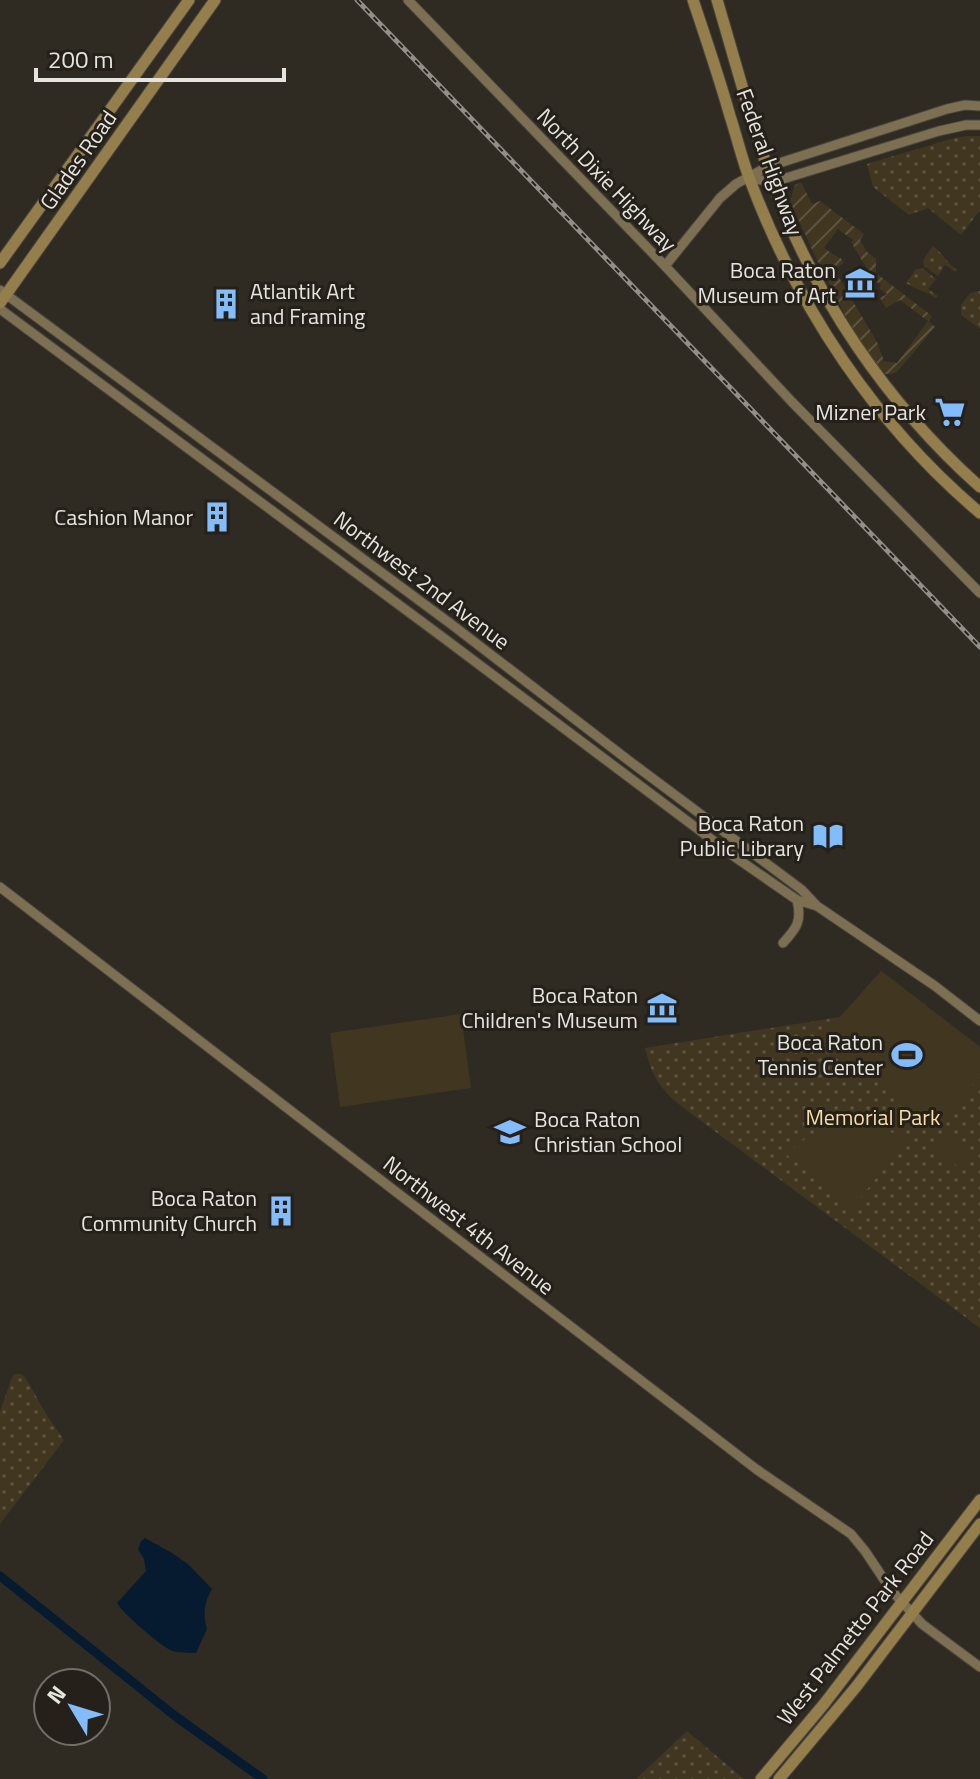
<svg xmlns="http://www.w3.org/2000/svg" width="980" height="1779" viewBox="0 0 980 1779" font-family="'Titillium Web',sans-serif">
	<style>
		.grass { fill: url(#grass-dots) }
		.garden { fill: url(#garden-furrows); fill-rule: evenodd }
		.pitch { fill: #413620 }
		.water { fill: #071b30 }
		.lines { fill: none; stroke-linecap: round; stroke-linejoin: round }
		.canal { stroke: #071b30; stroke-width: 9 }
		.secondary-casing { stroke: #49463f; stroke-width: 11 }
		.primary-casing { stroke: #49463f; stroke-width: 13 }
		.secondary { stroke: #7d7052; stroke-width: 9 }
		.primary { stroke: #947e4c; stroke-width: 11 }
		.rail-casing { stroke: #928f88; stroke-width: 5 }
		.rail { stroke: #25211a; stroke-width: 2; stroke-dasharray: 6; stroke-linecap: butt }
		.labels { text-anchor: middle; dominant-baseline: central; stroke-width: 6; stroke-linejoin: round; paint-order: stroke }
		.street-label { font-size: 22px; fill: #e6e4df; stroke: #25211a }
		.poi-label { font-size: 22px; fill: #e6e4df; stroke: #25211a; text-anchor: end }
		.park-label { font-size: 22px; fill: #f9dea4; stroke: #25211a }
	</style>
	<defs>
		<pattern id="grass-dots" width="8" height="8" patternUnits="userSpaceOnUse" patternTransform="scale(2)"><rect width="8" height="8" fill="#413620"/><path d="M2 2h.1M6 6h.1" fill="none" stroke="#5c5340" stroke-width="1.8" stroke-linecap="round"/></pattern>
		<pattern id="garden-furrows" width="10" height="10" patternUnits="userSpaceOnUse" patternTransform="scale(2)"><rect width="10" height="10" fill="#413620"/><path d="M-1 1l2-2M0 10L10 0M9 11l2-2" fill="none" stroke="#5c5340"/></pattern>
	</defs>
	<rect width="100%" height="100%" fill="#2f2b23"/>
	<path class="grass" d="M967,136H980V210L961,235L928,208L909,215L873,187L867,164L954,138Z
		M933,246C943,254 947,263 957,270L955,272L945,265L938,276L924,266L923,260Z
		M922,268L936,279L928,289L938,296L936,298C926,291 916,290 906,283L916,269Z
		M980,291V329L961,315V305L970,293Z
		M881,971L980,1047V1328L681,1106C659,1088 652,1076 645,1048L840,1017Z
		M15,1374H21L25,1377L48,1417L64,1440L0,1524V1412L12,1377Z
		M687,1731L744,1779H636Z"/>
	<path class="garden" d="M801,182L812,204L820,201L864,234L860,240L866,251L876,259V273L932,316L929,321L935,327L898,371L892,374H884L877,367L847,319L814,254L790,201L795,185ZM838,229L853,240L851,242L873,279L881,285L879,288L887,294L880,298L886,308L900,300L928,321L897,363L884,361L877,342L834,269L844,263L840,257L839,258L824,248Z"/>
	<path class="pitch" d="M881,971L980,1047V1077L934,1129L860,1064L853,1072L819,1041Z
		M461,1014L471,1088L340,1107L330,1033Z
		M850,1122C871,1124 889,1129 906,1141L853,1207L787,1155C805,1136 824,1125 850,1122Z
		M944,1133L972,1154L961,1169L933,1148Z"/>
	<path class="water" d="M145,1538L172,1553L188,1564L212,1589C204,1602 203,1615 207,1629L196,1653C188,1653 178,1653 170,1650C159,1644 123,1614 117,1603L146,1571L144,1559L138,1549L141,1541Z"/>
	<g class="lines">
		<path class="canal" d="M0,1576L175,1716L263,1779"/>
		<g class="secondary-casing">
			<path id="secondary" d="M408,0L665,266L792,402L980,593
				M749,178L773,182L939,131L966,125H980
				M665,266L720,198L736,184L767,167L947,109L965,105L980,106
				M0,290L451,624L632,763L802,890L817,906L935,986L980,1021
				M0,309L441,636L735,857L797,900L817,906
				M0,887L756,1469L851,1534L865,1551L891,1590L912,1613L922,1624L980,1667
				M783,943C797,928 802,921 797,900"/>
		</g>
		<g class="primary-casing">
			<path id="primary" d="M693,0C706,39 719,77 730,116C737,137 742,160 750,180C798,308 875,424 980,513
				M717,0C735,60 751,122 772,181C815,298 887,404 980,487
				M0,263L189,0
				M0,303L215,0
				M761,1779L824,1704L980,1500
				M779,1779L856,1687L980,1524"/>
		</g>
		<use href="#secondary" class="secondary"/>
		<use href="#primary" class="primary"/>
		<g class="rail-casing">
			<path id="rail" d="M357,0L980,647"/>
		</g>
		<use href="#rail" class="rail"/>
	</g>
	<defs>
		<g id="museum-bare" transform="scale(2.4)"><path d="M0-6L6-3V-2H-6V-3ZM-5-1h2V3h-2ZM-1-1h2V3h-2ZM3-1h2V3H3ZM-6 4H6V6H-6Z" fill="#83bcfb" stroke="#25211a" stroke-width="2.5" paint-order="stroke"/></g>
		<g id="building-bare" transform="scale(2.4)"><path d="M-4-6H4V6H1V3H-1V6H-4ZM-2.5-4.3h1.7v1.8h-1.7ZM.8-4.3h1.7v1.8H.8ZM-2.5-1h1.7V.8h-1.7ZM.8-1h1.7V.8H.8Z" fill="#83bcfb" stroke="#25211a" stroke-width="2.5" paint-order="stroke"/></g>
		<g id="supermarket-bare" transform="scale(2.4)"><path d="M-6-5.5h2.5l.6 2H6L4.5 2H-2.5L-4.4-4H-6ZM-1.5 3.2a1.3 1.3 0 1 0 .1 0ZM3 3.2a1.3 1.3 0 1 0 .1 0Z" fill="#83bcfb" stroke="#25211a" stroke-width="2.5" paint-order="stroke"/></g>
		<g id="library-bare" transform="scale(2.4)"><path d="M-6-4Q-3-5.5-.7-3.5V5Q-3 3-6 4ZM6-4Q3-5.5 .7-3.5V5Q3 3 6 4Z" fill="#83bcfb" stroke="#25211a" stroke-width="2.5" paint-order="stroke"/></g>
		<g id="stadium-bare" transform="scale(2.4)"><path d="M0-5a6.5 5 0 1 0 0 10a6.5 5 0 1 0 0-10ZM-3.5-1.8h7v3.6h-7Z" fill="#83bcfb" stroke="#25211a" stroke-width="2.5" paint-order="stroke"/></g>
		<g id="school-bare" transform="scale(2.4)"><path d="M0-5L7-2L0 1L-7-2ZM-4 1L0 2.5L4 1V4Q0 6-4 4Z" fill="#83bcfb" stroke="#25211a" stroke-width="2.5" paint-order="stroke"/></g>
	</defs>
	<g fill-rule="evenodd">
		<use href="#museum-bare" x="860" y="283"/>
		<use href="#building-bare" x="226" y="304"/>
		<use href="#supermarket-bare" x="950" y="412"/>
		<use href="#building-bare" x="217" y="517"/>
		<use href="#library-bare" x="828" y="836"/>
		<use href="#museum-bare" x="662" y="1008"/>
		<use href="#stadium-bare" x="907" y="1055"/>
		<use href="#school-bare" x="510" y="1132"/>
		<use href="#building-bare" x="281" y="1211"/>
	</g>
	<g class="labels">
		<g class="street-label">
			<text transform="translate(78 160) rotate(-55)">Glades Road</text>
			<text transform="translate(770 162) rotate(70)">Federal Highway</text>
			<text transform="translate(607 180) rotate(46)">North Dixie Highway</text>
			<text transform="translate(422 580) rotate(37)">Northwest 2nd Avenue</text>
			<text transform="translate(469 1225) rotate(38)">Northwest 4th Avenue</text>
			<text transform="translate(855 1628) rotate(-52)">West Palmetto Park Road</text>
		</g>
		<g class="poi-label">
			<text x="836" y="270">Boca Raton<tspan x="836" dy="25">Museum of Art</tspan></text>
			<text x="250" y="291" text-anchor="start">Atlantik Art<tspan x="250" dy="25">and Framing</tspan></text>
			<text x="926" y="412">Mizner Park</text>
			<text x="193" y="517">Cashion Manor</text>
			<text x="804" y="823">Boca Raton<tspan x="804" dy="25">Public Library</tspan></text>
			<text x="638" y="995">Boca Raton<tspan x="638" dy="25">Children's Museum</tspan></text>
			<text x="883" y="1042">Boca Raton<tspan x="883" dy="25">Tennis Center</tspan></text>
			<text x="534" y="1119" text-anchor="start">Boca Raton<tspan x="534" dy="25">Christian School</tspan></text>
			<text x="257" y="1198">Boca Raton<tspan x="257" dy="25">Community Church</tspan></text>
		</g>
		<g class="park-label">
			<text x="873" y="1117">Memorial Park</text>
		</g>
	</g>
	<g transform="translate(72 1707) rotate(308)"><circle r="38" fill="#25211a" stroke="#726f69" stroke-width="2"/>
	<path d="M0-6L14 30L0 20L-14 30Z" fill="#83bcfb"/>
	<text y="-12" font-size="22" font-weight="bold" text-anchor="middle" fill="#e6e4df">N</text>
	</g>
	<path d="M36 68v12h248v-12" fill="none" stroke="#e6e4df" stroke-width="4"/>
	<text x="48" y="68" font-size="24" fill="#e6e4df" stroke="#25211a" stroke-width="6" paint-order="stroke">200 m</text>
</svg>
